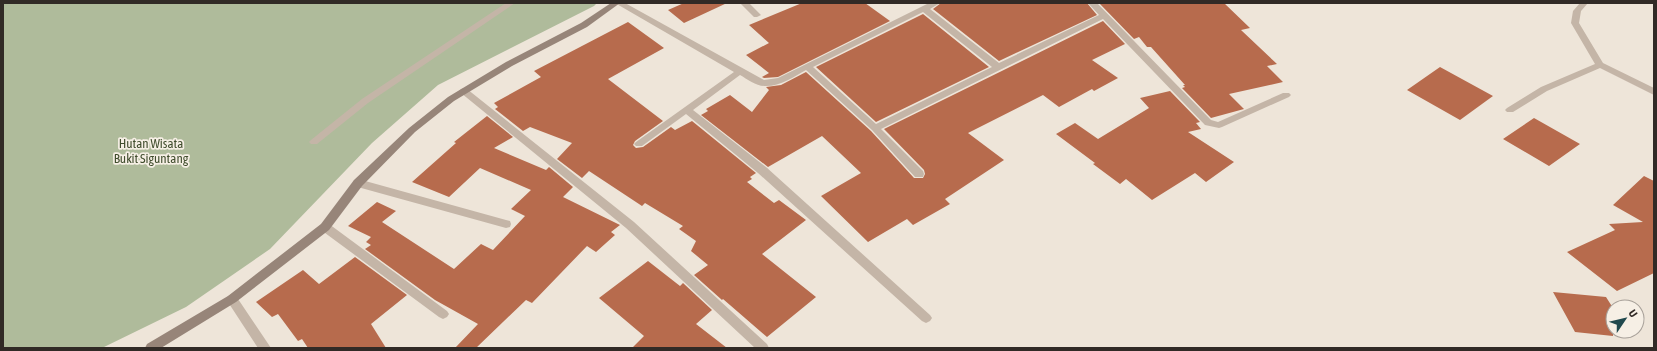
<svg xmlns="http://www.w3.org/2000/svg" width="1657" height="351" viewBox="0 0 1657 351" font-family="'Asap Condensed',sans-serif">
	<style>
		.green { fill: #afbb9b }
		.building { fill: #b76b4d }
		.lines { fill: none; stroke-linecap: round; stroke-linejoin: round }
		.lane { fill: #c4b5a7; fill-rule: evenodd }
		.street { fill: #c4b5a7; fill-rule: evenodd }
		.secondary { fill: #978579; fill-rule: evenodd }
		.labels { text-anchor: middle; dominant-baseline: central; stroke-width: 3.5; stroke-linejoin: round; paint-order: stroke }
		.park-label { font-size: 13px; fill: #404d2d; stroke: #f6efe5 }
	</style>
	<rect width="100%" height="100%" fill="#eee5d9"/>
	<path class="green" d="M3,3H597L594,6L438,85L372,143L270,249L186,307L102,348H3Z"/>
	<path class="building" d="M684,3H727L684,23L668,10Z
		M802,3H865L890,21L778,77L764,78L762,77L769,73L746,55L769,43L749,25Z
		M941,3H1087L1097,15L999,61L933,9Z
		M1099,3H1224L1250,28L1241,30L1277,64L1267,66L1283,82L1229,94L1244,109L1211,118L1182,88L1185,87L1183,85H1185L1151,47H1147L1139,37L1134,39Z
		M923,14L989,67L876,122L816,67Z
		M1103,21L1125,44L1092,60L1118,78L1094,91L1092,89L1059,107L1043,95L968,133L1004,160L945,199L950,204L913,225L907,219L868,242L821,196L861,173L822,136L768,167L701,115L708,111L706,109L730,95L752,112L769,90L766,87L781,85L806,72L871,131L914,178H923L925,174L924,170L884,129Z
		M628,22L664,48L608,79L663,121L635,141L633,145L636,148L643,147L671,127L675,130L692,121L756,173L750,177L752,179L747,182L774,203L779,200L806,220L762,254L816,297L767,337L723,299L722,300L694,275L708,265L691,251L696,241L679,229L683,226L645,203L642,206L589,171L582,178L557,159L572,143L530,127L523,131L495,109L498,107L494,103L541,77L534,71Z
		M1440,67L1493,96L1460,120L1407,90Z
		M1170,91L1200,122L1196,123L1201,129L1188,132L1234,162L1206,182L1195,173L1152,200L1126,179L1120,184L1093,164L1095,163L1056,134L1075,123L1098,139L1149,108L1140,98Z
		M487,116L513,137L494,148L546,170L549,167L573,187L563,197L620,225L611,232L615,235L596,252L587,246L532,303L526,300L476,348H455L478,324L435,300L365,249L371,245L366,242L371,237L348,226L377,202L396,211L382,222L454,269L481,244L493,250L525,216L511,209L531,190L480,168L449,197L412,182L456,143L454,142Z
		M1534,118L1580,144L1549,166L1503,139Z
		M1644,176L1654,181V273L1617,291L1567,252L1615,230L1609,224L1643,222L1613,205Z
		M355,257L407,295L371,324L386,348H308L302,339L298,341L278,314L272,317L256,302L303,270L319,284Z
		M648,261L680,286L683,283L712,310L696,324L727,348H632L644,336L599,298Z
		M1553,292L1606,297L1613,308V336L1575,332Z"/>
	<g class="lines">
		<path class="lane" d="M506,3H515L368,103L317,144H311L309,142L311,140L362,99Z"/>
		<path class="street" d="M615,3H625L764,80L778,78L929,3H940L930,9L999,63L1099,15L1088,3H1097L1211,120L1218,122L1283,93H1289L1291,95L1289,97L1222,127L1219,128L1205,125L1103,19L881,129L923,171L924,174L923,177H915L872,130L806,70C794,77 779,87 764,86C756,86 747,79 740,75L693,110L766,167L930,315L932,318L930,321L926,323L922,321L758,173L686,114L642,146H636L634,144L636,142L734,72ZM923,12L992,67L876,124L813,67Z
			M740,3H749L761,15L757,17H754Z
			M1580,3H1588L1581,11L1579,23L1603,63L1654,88V95L1600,68L1547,91L1513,112H1507L1505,110L1507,108L1541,87L1595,64L1571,23L1573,11Z
			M464,88L467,89L634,222L767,344L769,348H755L626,228L461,93L459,91L461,89Z
			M358,179L506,220L510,221L511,224L510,227L506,228L354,186L353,183L354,180Z
			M325,223L329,224L447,311L449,314L447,317L443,319L439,317L321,230L320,227L321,224Z
			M232,294L236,296L271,348H258L226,299L228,296Z"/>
		<path class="secondary" d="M611,3H620L587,27L512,66L454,101L415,132L362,186L329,230L236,302L161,348H145L147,344L228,296L321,224L354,180L409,128L448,97L506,62L581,23Z"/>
	</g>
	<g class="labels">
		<g class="park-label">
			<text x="151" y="143">Hutan Wisata<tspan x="151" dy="15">Bukit Siguntang</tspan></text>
		</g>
	</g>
	<rect width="1657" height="351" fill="none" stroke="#312a26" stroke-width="8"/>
	<g transform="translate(1625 319) rotate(55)"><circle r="19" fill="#f6efe5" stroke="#a7a099"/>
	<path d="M0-3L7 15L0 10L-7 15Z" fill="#21494e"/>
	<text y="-6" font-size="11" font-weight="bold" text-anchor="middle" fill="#312a26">U</text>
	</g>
</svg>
